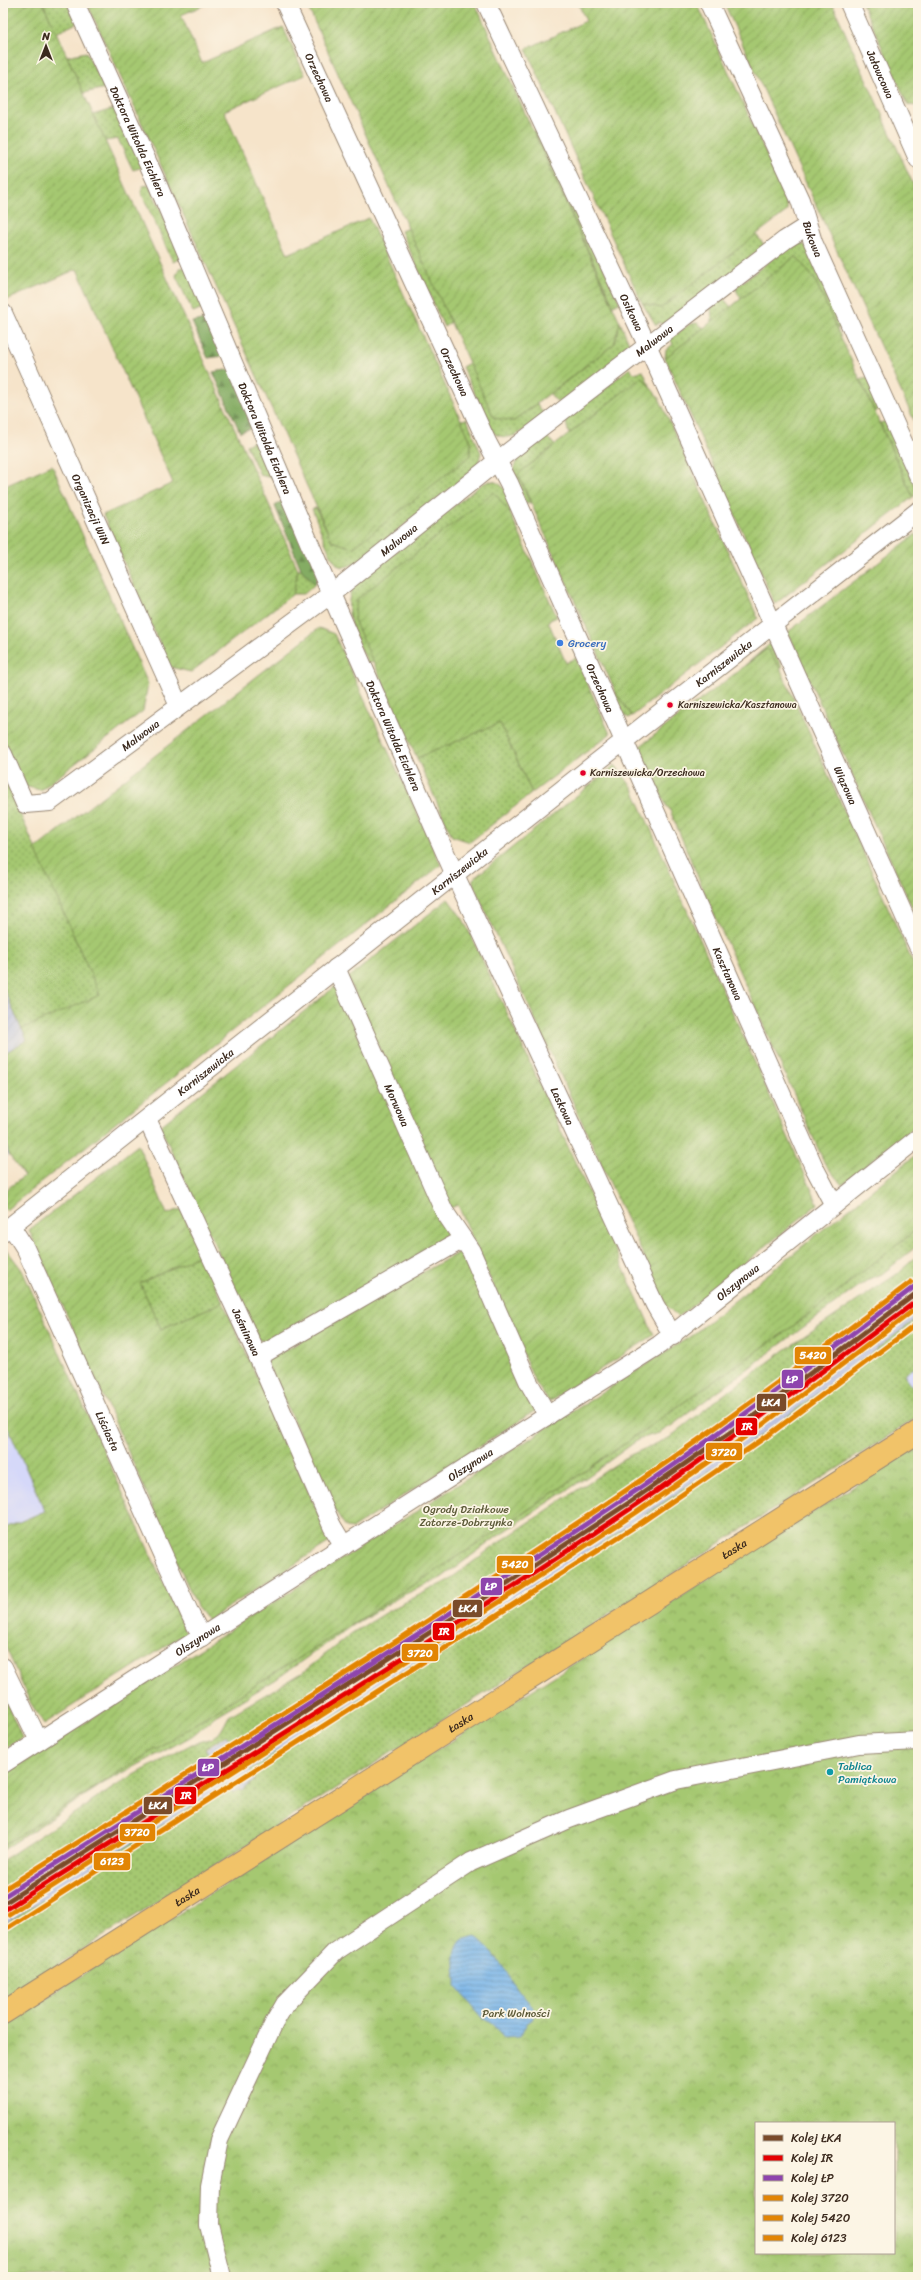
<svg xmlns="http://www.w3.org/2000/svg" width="921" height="2280" viewBox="0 0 921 2280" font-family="Sriracha,sans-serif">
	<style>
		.built { fill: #d5d8f9 }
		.industrial { fill: url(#industrial-furrows) }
		.railway { fill: #bdc3de }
		.grass { fill: url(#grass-dots); stroke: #707948 }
		.forest { fill: url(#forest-firs); stroke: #606b40 }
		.park { fill: url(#park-crowns); stroke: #707948; fill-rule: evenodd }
		.garden { fill: url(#garden-furrows); stroke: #707948 }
		.water { fill: url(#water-rules); stroke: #586e83 }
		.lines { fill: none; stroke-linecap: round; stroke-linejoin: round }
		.minor-casing { stroke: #988774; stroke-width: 20 }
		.major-casing { stroke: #988774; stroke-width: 24 }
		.minor { stroke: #fff; stroke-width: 18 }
		.major { stroke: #f1c369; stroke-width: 22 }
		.rail-1-casing { stroke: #fcf5e5; stroke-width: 8 }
		.rail-2-casing { stroke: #fcf5e5; stroke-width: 8 }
		.rail-3-casing { stroke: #fcf5e5; stroke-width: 8 }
		.rail-4-casing { stroke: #fcf5e5; stroke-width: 8 }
		.rail-5-casing { stroke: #fcf5e5; stroke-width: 8 }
		.rail-6-casing { stroke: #fcf5e5; stroke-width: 8 }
		.rail-1 { stroke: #7a4b2a; stroke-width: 5 }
		.rail-2 { stroke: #e50000; stroke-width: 5 }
		.rail-3 { stroke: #8e44ad; stroke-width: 5 }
		.rail-4 { stroke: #e28504; stroke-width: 5 }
		.rail-5 { stroke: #e28504; stroke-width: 5 }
		.rail-6 { stroke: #e28504; stroke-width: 5 }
		.shop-dot { fill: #3f7fe0; stroke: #fcf5e5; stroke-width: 1.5 }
		.bus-dot { fill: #e4002b; stroke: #fcf5e5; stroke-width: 1.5 }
		.culture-dot { fill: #0f9aa8; stroke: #fcf5e5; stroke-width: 1.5 }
		.labels { text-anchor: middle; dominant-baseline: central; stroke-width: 3.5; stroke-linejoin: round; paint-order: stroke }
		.bus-label { font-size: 10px; fill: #3b2a1e; stroke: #fcf5e5; text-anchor: start }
		.street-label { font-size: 11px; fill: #3b2a1e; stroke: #fcf5e5 }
		.shop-label { font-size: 11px; fill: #366cbe; stroke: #fcf5e5; text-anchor: start }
		.park-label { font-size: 11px; fill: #5b5937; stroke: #fcf5e5 }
		.culture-label { font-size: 11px; fill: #0d838f; stroke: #fcf5e5; text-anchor: start }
		.line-badge { stroke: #fcf5e5; stroke-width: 1.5 }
		.badge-label { font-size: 11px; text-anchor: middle; font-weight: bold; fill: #fff }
	</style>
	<defs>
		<pattern id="industrial-furrows" width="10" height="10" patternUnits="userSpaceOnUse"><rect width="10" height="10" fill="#bdc3de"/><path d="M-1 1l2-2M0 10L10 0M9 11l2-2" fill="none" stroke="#a3a8be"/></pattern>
		<pattern id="grass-dots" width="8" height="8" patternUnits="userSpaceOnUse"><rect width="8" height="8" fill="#a5c871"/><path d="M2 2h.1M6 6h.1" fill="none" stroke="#88a35c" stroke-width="1.8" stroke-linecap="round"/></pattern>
		<pattern id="forest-firs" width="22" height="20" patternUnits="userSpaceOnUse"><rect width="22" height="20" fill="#84ac63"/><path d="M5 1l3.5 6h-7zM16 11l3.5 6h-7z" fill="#6d8c51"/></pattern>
		<pattern id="park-crowns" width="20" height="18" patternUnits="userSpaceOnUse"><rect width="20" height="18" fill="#a5c871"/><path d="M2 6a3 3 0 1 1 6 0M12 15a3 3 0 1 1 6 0" fill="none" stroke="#88a35c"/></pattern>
		<pattern id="garden-furrows" width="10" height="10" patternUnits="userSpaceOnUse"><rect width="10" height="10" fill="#a5c871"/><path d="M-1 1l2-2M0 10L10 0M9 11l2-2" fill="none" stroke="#88a35c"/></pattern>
		<pattern id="water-rules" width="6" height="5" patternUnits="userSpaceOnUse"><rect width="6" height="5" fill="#76b3e8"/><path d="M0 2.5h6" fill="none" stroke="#6292bb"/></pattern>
	</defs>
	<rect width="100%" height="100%" fill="#fcf5e5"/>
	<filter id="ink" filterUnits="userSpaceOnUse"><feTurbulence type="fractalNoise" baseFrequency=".025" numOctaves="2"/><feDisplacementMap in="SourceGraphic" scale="8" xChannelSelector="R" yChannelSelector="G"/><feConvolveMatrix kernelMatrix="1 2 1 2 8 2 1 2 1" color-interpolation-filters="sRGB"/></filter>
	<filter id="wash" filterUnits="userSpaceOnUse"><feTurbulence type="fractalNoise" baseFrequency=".012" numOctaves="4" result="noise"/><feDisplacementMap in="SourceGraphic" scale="16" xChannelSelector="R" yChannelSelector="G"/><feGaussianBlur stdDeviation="0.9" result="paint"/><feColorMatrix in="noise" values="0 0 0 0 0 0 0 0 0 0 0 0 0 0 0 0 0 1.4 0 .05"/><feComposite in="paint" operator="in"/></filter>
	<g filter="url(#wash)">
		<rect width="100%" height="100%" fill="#f6e4ca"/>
		<path class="built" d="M918,1364V1395L904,1375Z
			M8,1427L45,1511L3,1529V1430Z"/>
		<path class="industrial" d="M3,986L27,1040L3,1054Z
			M3,1133L9,1155L3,1160Z"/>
		<path class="railway" d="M918,1268V1364L3,1954V1877L508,1558Z"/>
		<path class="grass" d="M43,3H67L77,23L56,33Z
			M86,52L105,88L80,94L83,92L67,56Z
			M116,108L143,167L133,170L118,139L105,141L93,115Z
			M540,130L620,303L613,305L534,131Z
			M149,185L183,257L173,262L141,192L143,186Z
			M408,228L451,322L444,327L401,231Z
			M756,234L765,246L662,325L660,322L656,325L642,303L661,308Z
			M798,242L806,246L843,326L837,329L815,280L796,256L741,299L735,288L789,246Z
			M187,267L205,307L193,312L176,276L179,268Z
			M723,298L731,307L712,323L711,307Z
			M620,322L629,343L619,352L622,357L558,403L550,394L614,344Z
			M697,323L704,328L665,358L666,350L673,344L670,339L690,324Z
			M469,363L495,418L514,421L537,404L544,414C526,427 515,445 493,433L462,367Z
			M630,368L633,373L643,371L651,388L642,377L569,434L565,419Z
			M868,378L881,408L875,412L860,380Z
			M467,419L481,453L477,467L358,562C353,564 343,570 338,565C330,560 317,519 312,509L316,508L332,541L471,442L461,420Z
			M887,421L918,493L913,497L880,423Z
			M545,435L555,445L518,474L530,503L526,504C508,462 509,462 545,435Z
			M262,438L280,480L260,475L246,445Z
			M490,481C506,482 508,497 513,511L510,513L494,493L373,662L368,664C356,637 340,613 354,584L482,484Z
			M298,569H301L315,584L304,594H293Z
			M770,644L782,667L780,668L766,649L737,672Z
			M616,693L632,716L629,718L621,714L612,695Z
			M500,723L532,793L470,842L452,836L417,758Z
			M3,775L100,995L22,1030L3,987Z
			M918,1228V1245L882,1274L869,1279L844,1297L671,1426L659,1433L639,1439L587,1477L498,1536L441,1578L401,1596L354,1624L275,1680L215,1716L192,1736L104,1783L3,1850V1846L479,1543L559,1489L799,1322Z
			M202,1254L223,1302L161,1329L140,1283Z
			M918,1255V1283C700,1452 469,1601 235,1747L226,1735L205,1748L213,1761L3,1892V1860L125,1780L192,1744L212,1738L221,1731L229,1716L302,1673L352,1633L388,1611L449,1580L494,1546L628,1456L669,1438L718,1399L785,1350L897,1274Z
			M918,1318V1364L904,1375L918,1395V1417L3,2000V1925L227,1784L233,1793L239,1790L242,1791L255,1780L250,1770L641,1518L765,1433Z"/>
		<path class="forest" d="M209,319L223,356L208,358L192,322Z
			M233,369L257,426L240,432L213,372Z
			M287,498L320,576L315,584L301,569L275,506Z"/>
		<path class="park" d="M918,1446V2277H3V2025ZM756,2123H894V2253H756Z"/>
		<path class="garden" d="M3,3H43L298,569L293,594L191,672L170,667L103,515L173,483L77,269L7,300L3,291Z
			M87,3H209L181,15L202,63L283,27L305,75L224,111L288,254L369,218L471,442L470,456L353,548L332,541Z
			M306,3H475L620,322L614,344L514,421L494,418Z
			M578,3H697L787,199V211L661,308L642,303L526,49L586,21Z
			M724,3H832L918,195V429Z
			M862,3H918V106L908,105Z
			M796,256L815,280L913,497L775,604L665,358Z
			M642,377L659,398L758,618L632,716L616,693L518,474Z
			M52,465L148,684L143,711L41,790L23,786L3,741V487Z
			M494,492L510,513L557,617L548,621L566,663L576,658L610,734L532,793L500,723L417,758L354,620L357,599Z
			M916,534L918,537V921L788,632Z
			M319,628L334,634L441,865L6,1210L3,1207V1192L24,1176L9,1155L3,1133V1054L27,1040L22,1029L100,995L35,849Z
			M767,649L780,668L918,974V1124L842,1185L825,1164L705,894L669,808L667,807L639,747Z
			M615,765L632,787L818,1204L678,1317L666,1305L473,884V879Z
			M448,899L463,919L497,991L654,1335L549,1402L535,1382L458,1205L450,1208L348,978Z
			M336,986L449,1238L266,1342L259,1340L160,1126Z
			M138,1145L167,1214L181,1209L202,1254L140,1283L161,1329L223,1302L331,1541L208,1620L197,1606L29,1230Z
			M918,1153V1228L799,1322L559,1489L479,1543L3,1846V1775L691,1336Z
			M6,1249L22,1270L186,1633L44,1724L30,1702L3,1641V1529L45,1511L8,1428L3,1430V1251Z
			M461,1251L467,1254L536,1410L353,1528L346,1527L334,1509L266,1361Z
			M3,1694L22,1738L3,1750Z"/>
		<path class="water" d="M475,1936C503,1957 509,1985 534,2007L533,2018L527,2022L520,2036L504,2037L492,2024L483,2018L456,1986C457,1970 450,1953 462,1940Z"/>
	</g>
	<g filter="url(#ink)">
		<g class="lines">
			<g class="minor-casing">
				<g id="minor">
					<path id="s1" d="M75,3L157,183L331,594L455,875L655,1305L673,1336"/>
					<path id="s2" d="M285,3L487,442L509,483L814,1167L834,1205"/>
					<path id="s3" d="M486,3L648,347L918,946"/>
					<path id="s4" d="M709,3L800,200L813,242L918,475"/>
					<path id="s5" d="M849,3L918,159"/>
					<path id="s6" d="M3,313L179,706"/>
					<path id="s7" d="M3,754L25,804L50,802L331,594L497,461L785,240L807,226"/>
					<path id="s8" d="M336,968L444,1211L471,1251L529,1383L548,1416"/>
					<path id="s9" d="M147,1119L258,1357L332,1526L344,1546"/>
					<path id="s10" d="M11,1226L25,1248L191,1616L202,1637"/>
					<path id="s11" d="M3,1232L583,773L918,511"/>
					<path d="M258,1357L463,1239"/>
					<path d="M3,1667L39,1741"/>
					<path id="s12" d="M3,1764L496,1448L659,1345L918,1138"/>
					<path d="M222,2277L209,2225L210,2185L219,2140L274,2023L285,2004L336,1951L471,1862L569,1819L676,1780L859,1744L918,1741"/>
				</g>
			</g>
			<g class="major-casing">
				<g id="major">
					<path id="s13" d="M3,2013L918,1432"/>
				</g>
			</g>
			<use href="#minor" class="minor"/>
			<use href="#major" class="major"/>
			<g class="rail-1-casing">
				<path id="rail-1" d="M3,1904L503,1586L630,1502L755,1415L918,1292"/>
			</g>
			<g class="rail-2-casing">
				<path id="rail-2" d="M6,1909C215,1776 427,1646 633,1507C730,1441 824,1370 918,1300"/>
			</g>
			<g class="rail-3-casing">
				<path id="rail-3" d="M3,1897C211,1765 421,1635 625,1498C724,1432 819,1359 914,1287"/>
			</g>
			<g class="rail-4-casing">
				<path id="rail-4" d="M9,1914L509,1596L637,1512L762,1425L918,1307"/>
			</g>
			<g class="rail-5-casing">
				<path id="rail-5" d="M3,1890C210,1758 419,1630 622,1493C721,1426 816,1354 911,1282"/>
			</g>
			<g class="rail-6-casing">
				<path id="rail-6" d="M9,1927L642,1522L770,1434L918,1323"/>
			</g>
			<use href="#rail-1" class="rail-1"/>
			<use href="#rail-2" class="rail-2"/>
			<use href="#rail-3" class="rail-3"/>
			<use href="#rail-4" class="rail-4"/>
			<use href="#rail-5" class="rail-5"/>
			<use href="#rail-6" class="rail-6"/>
		</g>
	</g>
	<circle class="shop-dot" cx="560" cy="643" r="4"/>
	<g class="bus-dot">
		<circle cx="670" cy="705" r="3.5"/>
		<circle cx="583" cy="773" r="3.5"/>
	</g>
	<circle class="culture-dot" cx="830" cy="1772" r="4"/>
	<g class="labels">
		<g class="bus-label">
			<text x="678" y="705">Karniszewicka/Kasztanowa</text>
			<text x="590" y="773">Karniszewicka/Orzechowa</text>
		</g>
		<g class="street-label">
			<text stroke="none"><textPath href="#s5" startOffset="78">Jałowcowa</textPath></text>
			<text stroke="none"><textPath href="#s2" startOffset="82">Orzechowa</textPath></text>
			<text stroke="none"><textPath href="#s1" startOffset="152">Doktora Witolda Eichlera</textPath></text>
			<text stroke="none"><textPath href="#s4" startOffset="258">Bukowa</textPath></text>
			<text stroke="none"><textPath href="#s3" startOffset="342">Osikowa</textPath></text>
			<text stroke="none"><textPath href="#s7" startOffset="840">Malwowa</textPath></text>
			<text stroke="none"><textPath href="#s2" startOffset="406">Orzechowa</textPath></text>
			<text stroke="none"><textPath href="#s1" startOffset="475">Doktora Witolda Eichlera</textPath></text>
			<text stroke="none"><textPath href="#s6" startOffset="215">Organizacji WiN</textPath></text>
			<text stroke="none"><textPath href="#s7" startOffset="516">Malwowa</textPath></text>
			<text stroke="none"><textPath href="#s11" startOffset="918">Karniszewicka</textPath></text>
			<text stroke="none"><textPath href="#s2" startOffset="754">Orzechowa</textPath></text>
			<text stroke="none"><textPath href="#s7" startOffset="192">Malwowa</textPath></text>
			<text stroke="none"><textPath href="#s1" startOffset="799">Doktora Witolda Eichlera</textPath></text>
			<text stroke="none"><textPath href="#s3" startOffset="861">Wiązowa</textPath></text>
			<text stroke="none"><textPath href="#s11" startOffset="582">Karniszewicka</textPath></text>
			<text stroke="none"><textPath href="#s2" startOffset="1067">Kasztanowa</textPath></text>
			<text stroke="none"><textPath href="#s11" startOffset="258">Karniszewicka</textPath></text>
			<text stroke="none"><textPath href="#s8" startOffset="150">Morwowa</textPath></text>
			<text stroke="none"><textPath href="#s1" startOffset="1206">Laskowa</textPath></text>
			<text stroke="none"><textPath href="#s12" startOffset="879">Olszynowa</textPath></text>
			<text stroke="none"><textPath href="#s9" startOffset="235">Jaśminowa</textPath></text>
			<text stroke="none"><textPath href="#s10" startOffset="227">Liściasta</textPath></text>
			<text stroke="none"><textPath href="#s12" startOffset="555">Olszynowa</textPath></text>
			<text stroke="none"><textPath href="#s13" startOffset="866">Łaska</textPath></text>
			<text stroke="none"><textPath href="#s12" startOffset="231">Olszynowa</textPath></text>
			<text stroke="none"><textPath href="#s13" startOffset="542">Łaska</textPath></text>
			<text stroke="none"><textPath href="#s13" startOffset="218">Łaska</textPath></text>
		</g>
		<g class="shop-label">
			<text x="568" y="643">Grocery</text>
		</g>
		<g class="park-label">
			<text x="466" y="1509">Ogrody Działkowe<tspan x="466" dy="13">Zatorze-Dobrzynka</tspan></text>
			<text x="516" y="2013">Park Wolności</text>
		</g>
		<g class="culture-label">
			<text x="838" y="1766">Tablica<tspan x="838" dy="13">Pamiątkowa</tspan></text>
		</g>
	</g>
	<g class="line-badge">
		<rect x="794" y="1346" width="38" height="19" rx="4" fill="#e28504"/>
		<rect x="781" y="1369" width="23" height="20" rx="4" fill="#8e44ad"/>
		<rect x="756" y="1393" width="31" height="19" rx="4" fill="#7a4b2a"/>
		<rect x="735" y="1417" width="23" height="19" rx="4" fill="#e50000"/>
		<rect x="705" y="1442" width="38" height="19" rx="4" fill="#e28504"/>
		<rect x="496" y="1555" width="38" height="19" rx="4" fill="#e28504"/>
		<rect x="480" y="1577" width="23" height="19" rx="4" fill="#8e44ad"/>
		<rect x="452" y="1599" width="31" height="19" rx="4" fill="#7a4b2a"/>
		<rect x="432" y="1622" width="23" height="19" rx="4" fill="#e50000"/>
		<rect x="401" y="1643" width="38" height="19" rx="4" fill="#e28504"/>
		<rect x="197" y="1758" width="23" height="19" rx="4" fill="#8e44ad"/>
		<rect x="174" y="1786" width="23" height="19" rx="4" fill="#e50000"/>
		<rect x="143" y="1796" width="30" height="19" rx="4" fill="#7a4b2a"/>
		<rect x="119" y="1823" width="37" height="19" rx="4" fill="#e28504"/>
		<rect x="93" y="1852" width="38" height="19" rx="4" fill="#e28504"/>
	</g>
	<g class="badge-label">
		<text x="813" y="1359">5420</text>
		<text x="792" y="1383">ŁP</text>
		<text x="771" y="1406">ŁKA</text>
		<text x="747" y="1430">IR</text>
		<text x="724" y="1456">3720</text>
		<text x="515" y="1568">5420</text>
		<text x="491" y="1590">ŁP</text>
		<text x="468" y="1612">ŁKA</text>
		<text x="444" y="1635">IR</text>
		<text x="420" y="1657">3720</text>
		<text x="208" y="1771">ŁP</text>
		<text x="186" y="1799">IR</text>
		<text x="158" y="1809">ŁKA</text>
		<text x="137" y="1836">3720</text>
		<text x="112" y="1865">6123</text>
	</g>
	<rect width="921" height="2280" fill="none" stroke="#fcf5e5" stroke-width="16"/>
	<rect x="755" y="2122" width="140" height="132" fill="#fcf5e5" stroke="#afa495"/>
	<rect x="763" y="2135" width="20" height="6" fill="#7a4b2a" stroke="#afa495"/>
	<text x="791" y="2142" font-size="12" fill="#3b2a1e">Kolej ŁKA</text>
	<rect x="763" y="2155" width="20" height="6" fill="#e50000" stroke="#afa495"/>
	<text x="791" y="2162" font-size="12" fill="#3b2a1e">Kolej IR</text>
	<rect x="763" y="2175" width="20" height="6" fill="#8e44ad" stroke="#afa495"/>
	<text x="791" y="2182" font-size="12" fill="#3b2a1e">Kolej ŁP</text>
	<rect x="763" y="2195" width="20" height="6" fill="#e28504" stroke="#afa495"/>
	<text x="791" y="2202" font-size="12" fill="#3b2a1e">Kolej 3720</text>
	<rect x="763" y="2215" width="20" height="6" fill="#e28504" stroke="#afa495"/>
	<text x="791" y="2222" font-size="12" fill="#3b2a1e">Kolej 5420</text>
	<rect x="763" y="2235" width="20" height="6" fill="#e28504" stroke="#afa495"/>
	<text x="791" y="2242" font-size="12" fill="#3b2a1e">Kolej 6123</text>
	<g transform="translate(46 46)" stroke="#fcf5e5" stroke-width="3" paint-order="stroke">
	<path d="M0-3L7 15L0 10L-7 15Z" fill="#3b2a1e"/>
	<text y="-6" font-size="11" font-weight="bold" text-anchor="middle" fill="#3b2a1e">N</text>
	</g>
</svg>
